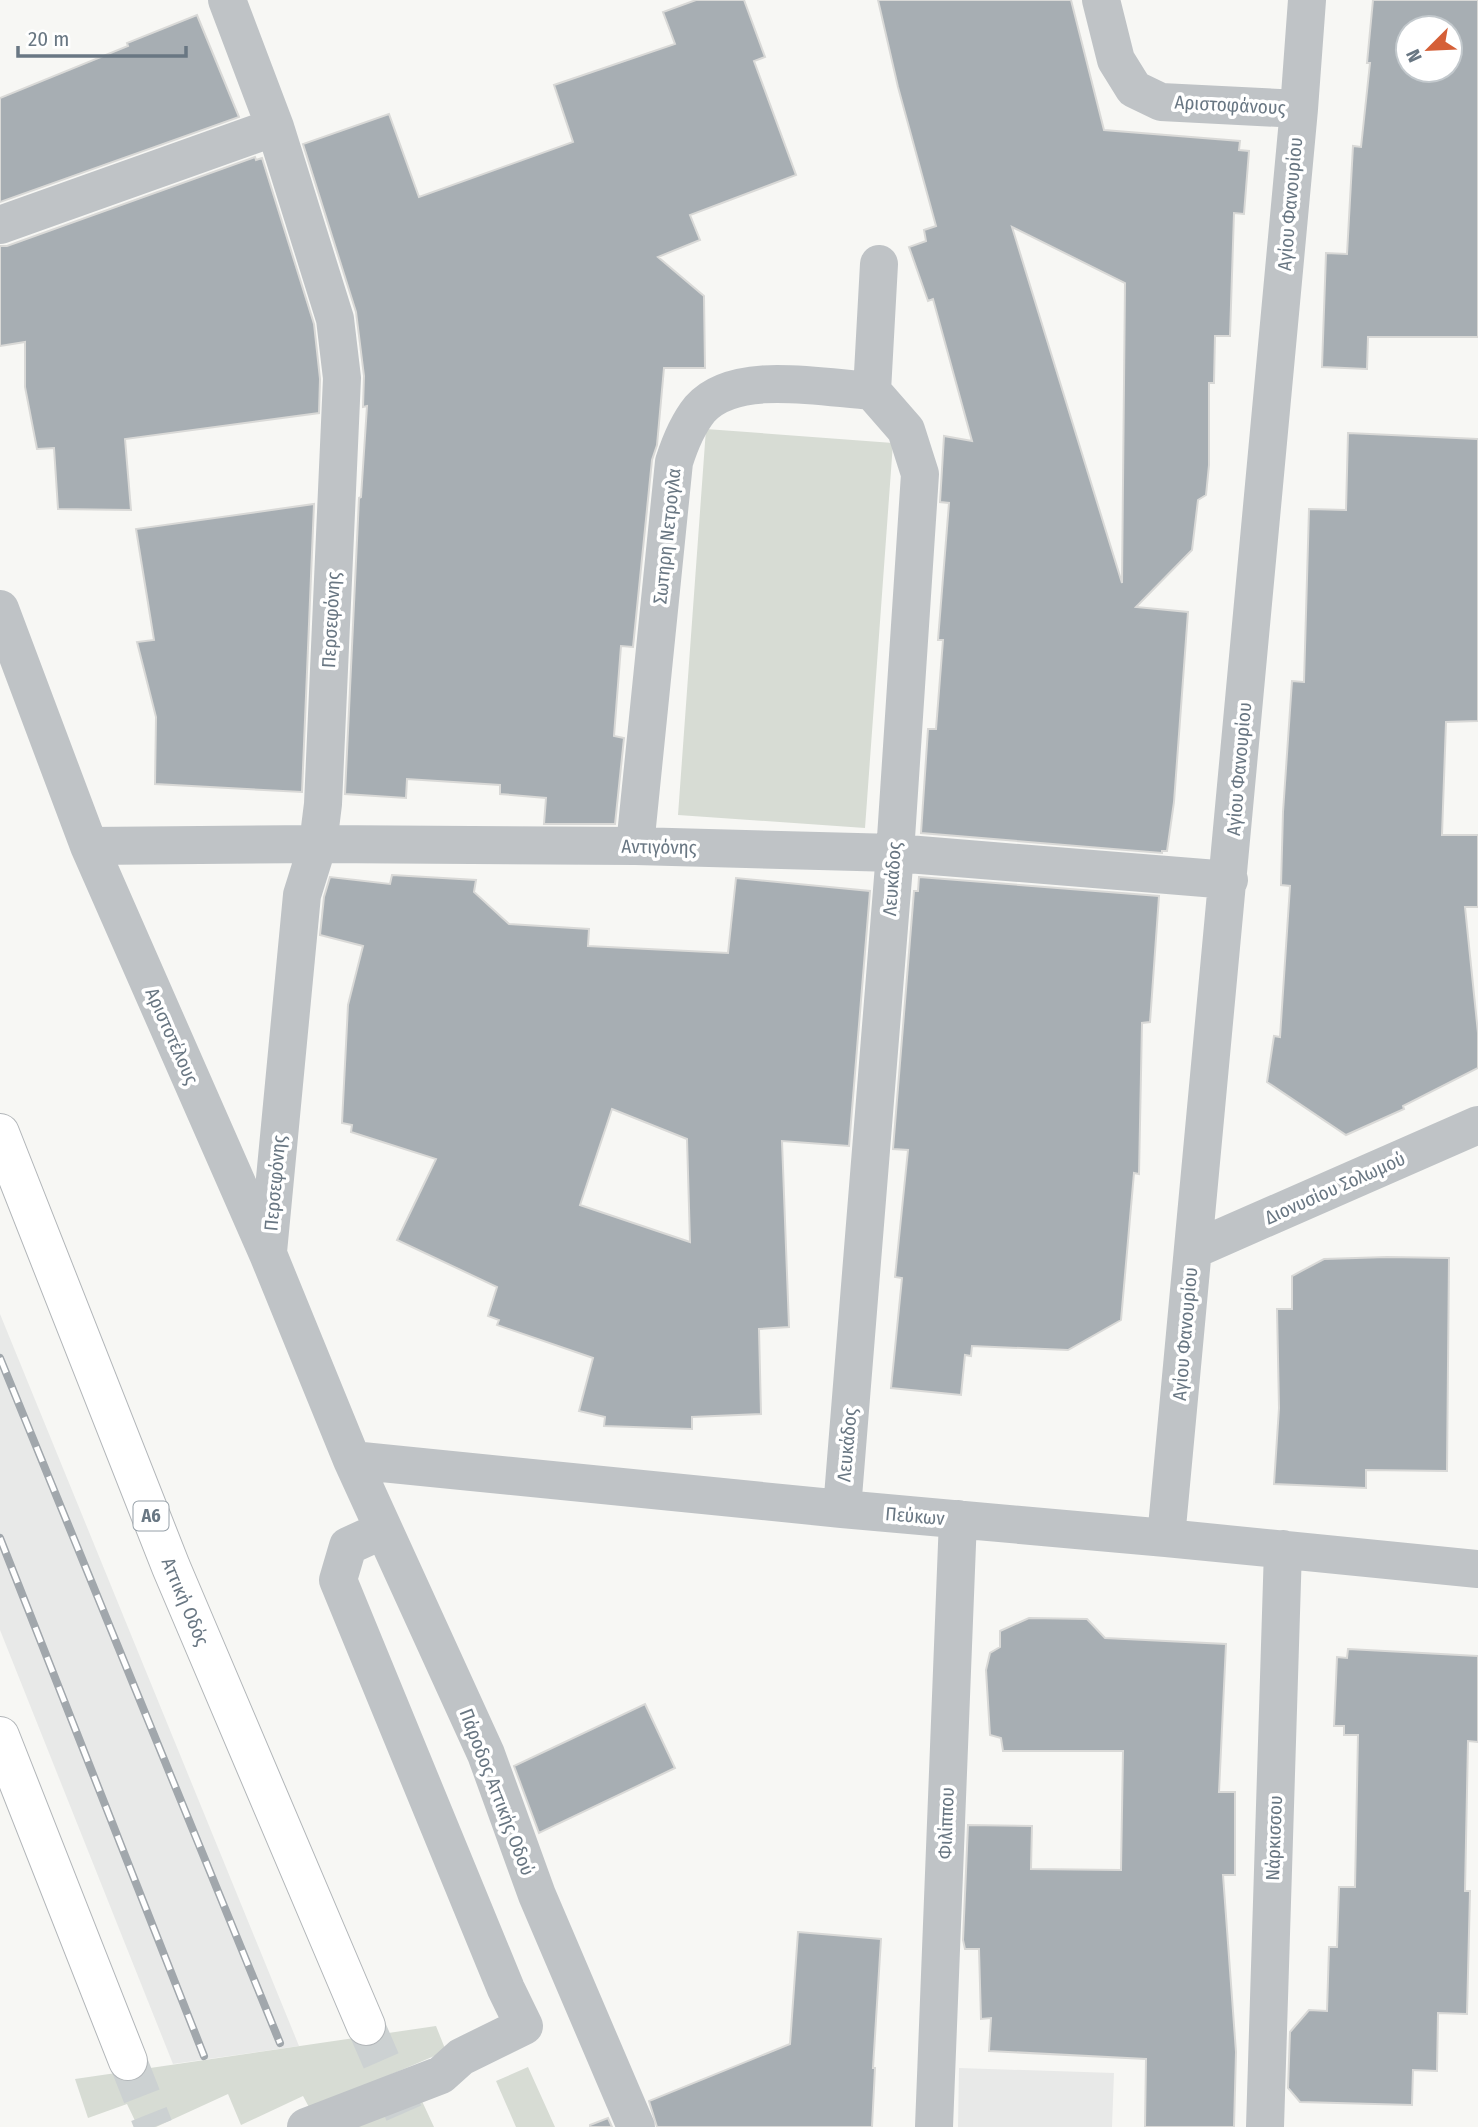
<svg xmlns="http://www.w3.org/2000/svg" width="1478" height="2127" viewBox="0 0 1478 2127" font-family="'Fira Sans Condensed',sans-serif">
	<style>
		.built { fill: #e8e9e8 }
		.green { fill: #d7dcd4 }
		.building { fill: #a7aeb3; stroke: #d9d9d7; stroke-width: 2; fill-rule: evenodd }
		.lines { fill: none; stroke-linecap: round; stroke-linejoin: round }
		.highway-tunnel { stroke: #ccd1d2; stroke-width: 38; stroke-dasharray: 38 19; stroke-linecap: butt }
		.highway-casing { stroke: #b2b6b9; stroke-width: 40 }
		.minor { stroke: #bfc3c6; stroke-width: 38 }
		.highway { stroke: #fff; stroke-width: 38 }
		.rail-casing { stroke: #a1a7ac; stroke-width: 8 }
		.rail { stroke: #fff; stroke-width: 5; stroke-dasharray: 16; stroke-linecap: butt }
		.labels { text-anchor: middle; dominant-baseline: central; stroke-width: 7; stroke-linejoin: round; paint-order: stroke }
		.shield { fill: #fff; stroke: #96a0a8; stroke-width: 2 }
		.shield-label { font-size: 18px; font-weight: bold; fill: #697783 }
		.street-label { font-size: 19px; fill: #697783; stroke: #fff }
	</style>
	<rect width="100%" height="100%" fill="#f7f7f4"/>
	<path class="built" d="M0,1314L299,2046L173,2064L0,1630Z
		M959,2068L1114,2073L1112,2127H958Z"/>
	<path class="green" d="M706,429L893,443L865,828L678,815Z
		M436,2026L446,2051L310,2109L303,2096L241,2125L228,2094L156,2127H138L127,2104L88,2118L75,2079Z
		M528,2067L555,2127H516L496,2081Z
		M421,2099L434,2127H357Z"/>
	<path class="building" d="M696,0H744L765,57L754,61L796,175L690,215L700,240L658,257L704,296L705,368H664L657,445L652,460L633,647L621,646L614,736L624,738L615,824H544L546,798L500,794V785L407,779L406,798L345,794L359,498L361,497L367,406L363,407L364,376L356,312L303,144L389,114L419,197L573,142L554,85L675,44L663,12Z
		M878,0H1071L1104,130L1240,141L1239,150L1249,151L1244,214L1234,213L1230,336H1215L1214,383H1209V465L1206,495L1198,500L1192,550L1136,607L1188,612L1174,802L1167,851H1162V853L921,833L928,729H936L943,640H938L949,503L940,502L944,436L972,441L933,299L928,301L909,247L926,241L924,230L936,226L898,87ZM1012,227L1125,283L1122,583Z
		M1373,0H1478V337H1368L1367,369L1322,367L1326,253L1347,254L1353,146L1361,147L1370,63H1367ZM1408,28H1450V70H1408Z
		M197,15L239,117L0,202V98L128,46L127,43Z
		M255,157L256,160L262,158L314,324L320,379L319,413L125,439L131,510L58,509L54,448L37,449L25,387V342L0,346V246H7Z
		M1348,433L1478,439V721L1446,722L1442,835H1478V907H1465L1478,1033V1068L1403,1106L1404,1109L1346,1135L1267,1082L1274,1036L1280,1037L1290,886L1281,885L1283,812L1292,681L1304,682L1309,509L1346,510Z
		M314,504L302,792L155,784L156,717L137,642L154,640L136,529Z
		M392,875L476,880L474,892L509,924L589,929L588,946L728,953L736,878L870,891L849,1146L782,1141L789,1327L759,1329L761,1414L692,1417V1429L604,1426L605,1417L579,1411L593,1358L497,1325L499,1320L488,1316L497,1287L397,1240L436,1159L351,1132L352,1125L342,1123L348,1005L363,946L320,935L324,897L330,877L390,884ZM612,1109L687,1139L690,1242L580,1205Z
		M919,877L1159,896L1150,1022L1142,1023L1139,1174L1134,1173L1121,1320L1068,1350L972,1346L971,1356L965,1355L961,1395L891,1388L902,1278L895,1277L908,1150L893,1149L914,891H918Z
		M1387,1257L1449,1258L1447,1471L1366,1470V1488L1274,1484L1279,1408L1277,1309H1292V1276L1324,1259Z
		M1029,1618L1087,1619L1105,1638L1226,1644L1219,1792H1235V1875H1223L1236,2052L1234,2127H1145L1146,2059L989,2051L991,2018L981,2019L979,1949H965L963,1940L968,1825L1032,1826L1031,1869L1121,1870L1123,1751H1003L1001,1738L990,1735L986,1670L990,1653L1000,1647V1631Z
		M1348,1649L1478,1656V1742L1468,1741L1465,1891H1470L1467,2014L1438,2013L1437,2071L1413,2070L1412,2105L1300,2102L1288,2088L1290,2032L1309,2010L1327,2011L1329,1947H1337L1339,1887H1355L1358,1735H1344V1726H1334L1337,1657L1347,1658Z
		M645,1704L675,1768L539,1833L514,1766Z
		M798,1932L881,1939L873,2068H875L872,2127H657L649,2101L790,2044Z
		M608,2118L612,2127H590V2125Z"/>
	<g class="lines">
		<path class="highway-tunnel" d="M366,2026L410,2127
			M128,2061L154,2127"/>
		<g class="highway-casing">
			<g id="highway">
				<path id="s1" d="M0,1133L171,1567L366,2026"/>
				<path d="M0,1736L128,2061"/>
			</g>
		</g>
		<path class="minor" d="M227,0L275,127L335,319L342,378L323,804L318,844L302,895L268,1252
			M1101,0L1116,60L1134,89L1161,102L1299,109
			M0,225L275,127
			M0,609L89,846L268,1254L352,1460L486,1754L537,1895L636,2127
			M89,846L318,844L635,846L895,853L1229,880
			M635,846L674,462C680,443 687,425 700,409C735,369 823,388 872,391
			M1193,1250L1478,1125
			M352,1460L842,1509L1166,1538L1478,1569
			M842,1509L895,853L920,474L906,430L872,391L879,264
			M1166,1538L1299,109L1307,0
			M306,2127L441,2075L461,2057L524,2026L506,1989L338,1580L348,1546L383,1530
			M934,2127L958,1519
			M1265,2127L1283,1549"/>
		<use href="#highway" class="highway"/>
		<g class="rail-casing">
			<path id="rail" d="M0,1358L280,2043
				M0,1538L204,2056"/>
		</g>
		<use href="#rail" class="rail"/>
	</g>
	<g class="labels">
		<rect class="shield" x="133.5" y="1501.5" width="35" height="29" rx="5"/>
		<g class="shield-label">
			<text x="151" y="1516">Α6</text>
		</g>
		<g class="street-label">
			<text transform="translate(1230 105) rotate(3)">Αριστοφάνους</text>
			<text transform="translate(1290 204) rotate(-85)">Αγίου Φανουρίου</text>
			<text transform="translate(667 536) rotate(-84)">Σωτηρη Νετρογλα</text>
			<text transform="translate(331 620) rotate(-87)">Περσεφόνης</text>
			<text transform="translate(1239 769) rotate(-85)">Αγίου Φανουρίου</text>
			<text transform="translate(659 847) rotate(1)">Αντιγόνης</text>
			<text transform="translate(892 879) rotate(-86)">Λευκάδος</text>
			<text transform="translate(172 1036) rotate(66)">Αριστοτέλους</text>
			<text transform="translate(275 1183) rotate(-85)">Περσεφόνης</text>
			<text transform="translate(1335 1188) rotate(-24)">Διονυσίου Σολωμού</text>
			<text transform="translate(1185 1334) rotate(-85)">Αγίου Φανουρίου</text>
			<text transform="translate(847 1445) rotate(-85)">Λευκάδος</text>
			<text transform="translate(915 1516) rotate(5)">Πεύκων</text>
			<text stroke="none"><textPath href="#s1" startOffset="504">Αττική Οδός</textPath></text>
			<text transform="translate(497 1792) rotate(69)">Πάροδος Αττικής Οδού</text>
			<text transform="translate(946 1823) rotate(-88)">Φιλίππου</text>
			<text transform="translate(1274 1838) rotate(-88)">Νάρκισσου</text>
		</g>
	</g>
	<g transform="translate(1429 49) rotate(246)"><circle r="33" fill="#ffffff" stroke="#c3c9cd" stroke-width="2"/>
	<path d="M0-5L12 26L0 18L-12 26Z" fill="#d55f37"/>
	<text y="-10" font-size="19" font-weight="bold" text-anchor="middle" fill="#697783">N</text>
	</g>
	<path d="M18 46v10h168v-10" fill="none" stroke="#697783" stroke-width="3.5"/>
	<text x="28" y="46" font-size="21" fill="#697783" stroke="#ffffff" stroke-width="5" paint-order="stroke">20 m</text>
</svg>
